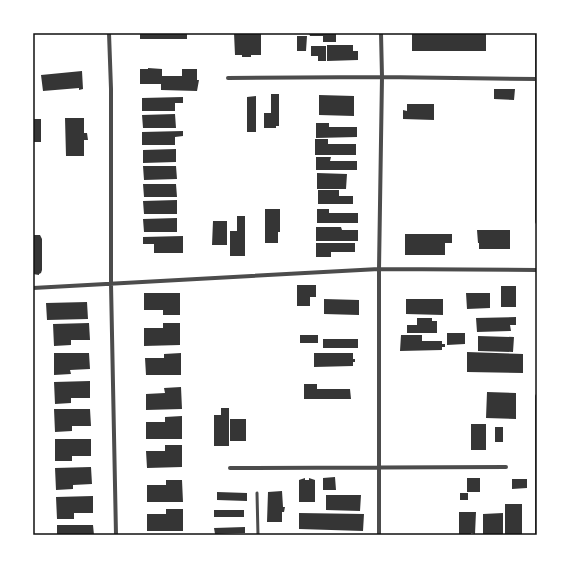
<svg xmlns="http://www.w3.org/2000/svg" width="570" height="568" viewBox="0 0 570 568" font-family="'Crimson Pro',serif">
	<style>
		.building { fill: #353535 }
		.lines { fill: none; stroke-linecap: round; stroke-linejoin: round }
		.service { stroke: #4c4c4c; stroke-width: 3 }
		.minor { stroke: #4c4c4c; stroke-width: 4 }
		.neatline { fill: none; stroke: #111; stroke-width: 1.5 }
	</style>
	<rect width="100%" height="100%" fill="#fff"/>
	<path class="building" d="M140,33H187V39H140Z
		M234,33H261V55H251V57H242V55H235Z
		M309,33H336V42H323V36H310Z
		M412,33H486V51H412Z
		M297,36H307L306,51H297Z
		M327,45H353V51H358V60L327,61Z
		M311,46H326V61H318V56H311Z
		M148,68L162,69V76H182V69H197V80H199L197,91L161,90V84H140V69H148Z
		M82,71L83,89L79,90V88L43,91L41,75Z
		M494,89H515L514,100L494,99Z
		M271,94H279V126H276V128H264V113H271Z
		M319,95L354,96V116L319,115Z
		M256,96V132H247V97Z
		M183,97V103H175V111H142V98Z
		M407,104H434V120L403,119V110L407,111Z
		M175,114L176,128H143L142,115Z
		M65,118H84V133H87L88,140H84V156H66Z
		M33,119H41V142H33Z
		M316,123H329V127H357V137L316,138Z
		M183,131V136L175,137V145H142V132Z
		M315,139H328V144H356V155H315Z
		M176,149V162L143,163V150Z
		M316,157H331L330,161H357V170H316Z
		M143,166H176L177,179L144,180Z
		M317,173L347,174L346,189H317Z
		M143,184H176L177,197H144Z
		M318,190H339V196H353V204H318Z
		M177,200V214H144L143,201Z
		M265,209H280V232H278V243H265Z
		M317,209H329V213H358V223H317Z
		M237,216H245V256H230V231H237Z
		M177,218V232H144L143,219Z
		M213,221H227V245H212Z
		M316,227H341L342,230H358V241H316Z
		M477,230H510V249H479V243H478Z
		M405,234H452V243H445V255H405Z
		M33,235H40L42,239V270L41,273L39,274V275L33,274Z
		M183,236V253H154V244H143V237Z
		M316,243H355V252H331V257H316Z
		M297,285H316V297H310V306H297Z
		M501,286H516V307H501Z
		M144,293H180V315H163V310H144Z
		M466,293H490V308L467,309Z
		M324,299L359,300V315L324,314Z
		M406,299H443V315L406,314Z
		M87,302L88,319L47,320L46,303Z
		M516,317V325H510L511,331L477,332L476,318Z
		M417,318H432V321H437V333H407V325H417Z
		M89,323L90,340H71V345L54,346L53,324Z
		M163,323H180V345L144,346V328H163Z
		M447,333H465V344L447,345Z
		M300,335H318V343H300Z
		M401,335H422V341H442V344H445V347H442V350L400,351Z
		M478,336L514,337L513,352L478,351Z
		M323,339H358V348H323Z
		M467,352L523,354V373L467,372Z
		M54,353H89L90,369L70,370L71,374L54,375Z
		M181,353V375H146L145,358H164V354Z
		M314,353H353V359H355V362H353V366L314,367Z
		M90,381V398H71V403L55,404L54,382Z
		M304,384H317V389H350L351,399H304Z
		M181,387L182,409L146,410V394L165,393L164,388Z
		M487,392L516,393V419L486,418Z
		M221,408H229V446H214V415H221Z
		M54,409H90L91,426H72V431L55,432Z
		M182,416V439H146V422H165V417Z
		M230,419H246V441H230Z
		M471,424H486V450H471Z
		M495,427H503V442H495Z
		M55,439H91V456H72V461H55Z
		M165,445H182V467L147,468L146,451H165Z
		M91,467L92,484L73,485V489L56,490L55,468Z
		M335,477L336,490H323V478Z
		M305,478V480H309V478L315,480V502H299V480Z
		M467,478H480V492H467Z
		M512,479H527V488L512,489Z
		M166,480H182L183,502H147V485H166Z
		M282,491L283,507H285L284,512H282V522H267L268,492Z
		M217,492L247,493V501L217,500Z
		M460,493H468V500H460Z
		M326,495H361L360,511L326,510Z
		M93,496V513H74V519H57L56,497Z
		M505,504H522V535H505Z
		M166,509H183V531H147V514H166Z
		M214,510H244V517H214Z
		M459,512H476L475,534L471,533V535H459Z
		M299,513L364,514L363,531L299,529Z
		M503,513V535H483V514Z
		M57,525H93L94,535H57Z
		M245,527V533L215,534L214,528Z"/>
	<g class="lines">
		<path class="service" d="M257,493L258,535"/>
		<path class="minor" d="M109,33L111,89V284L116,535
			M537,33V222
			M228,78L382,77L537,79
			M33,288L379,269L537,270
			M230,468L506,467
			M379,535V269L382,77L381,33
			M537,535V396"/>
	</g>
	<rect width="570" height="568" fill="none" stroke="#ffffff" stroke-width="68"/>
	<rect x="34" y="34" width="502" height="500" class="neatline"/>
</svg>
